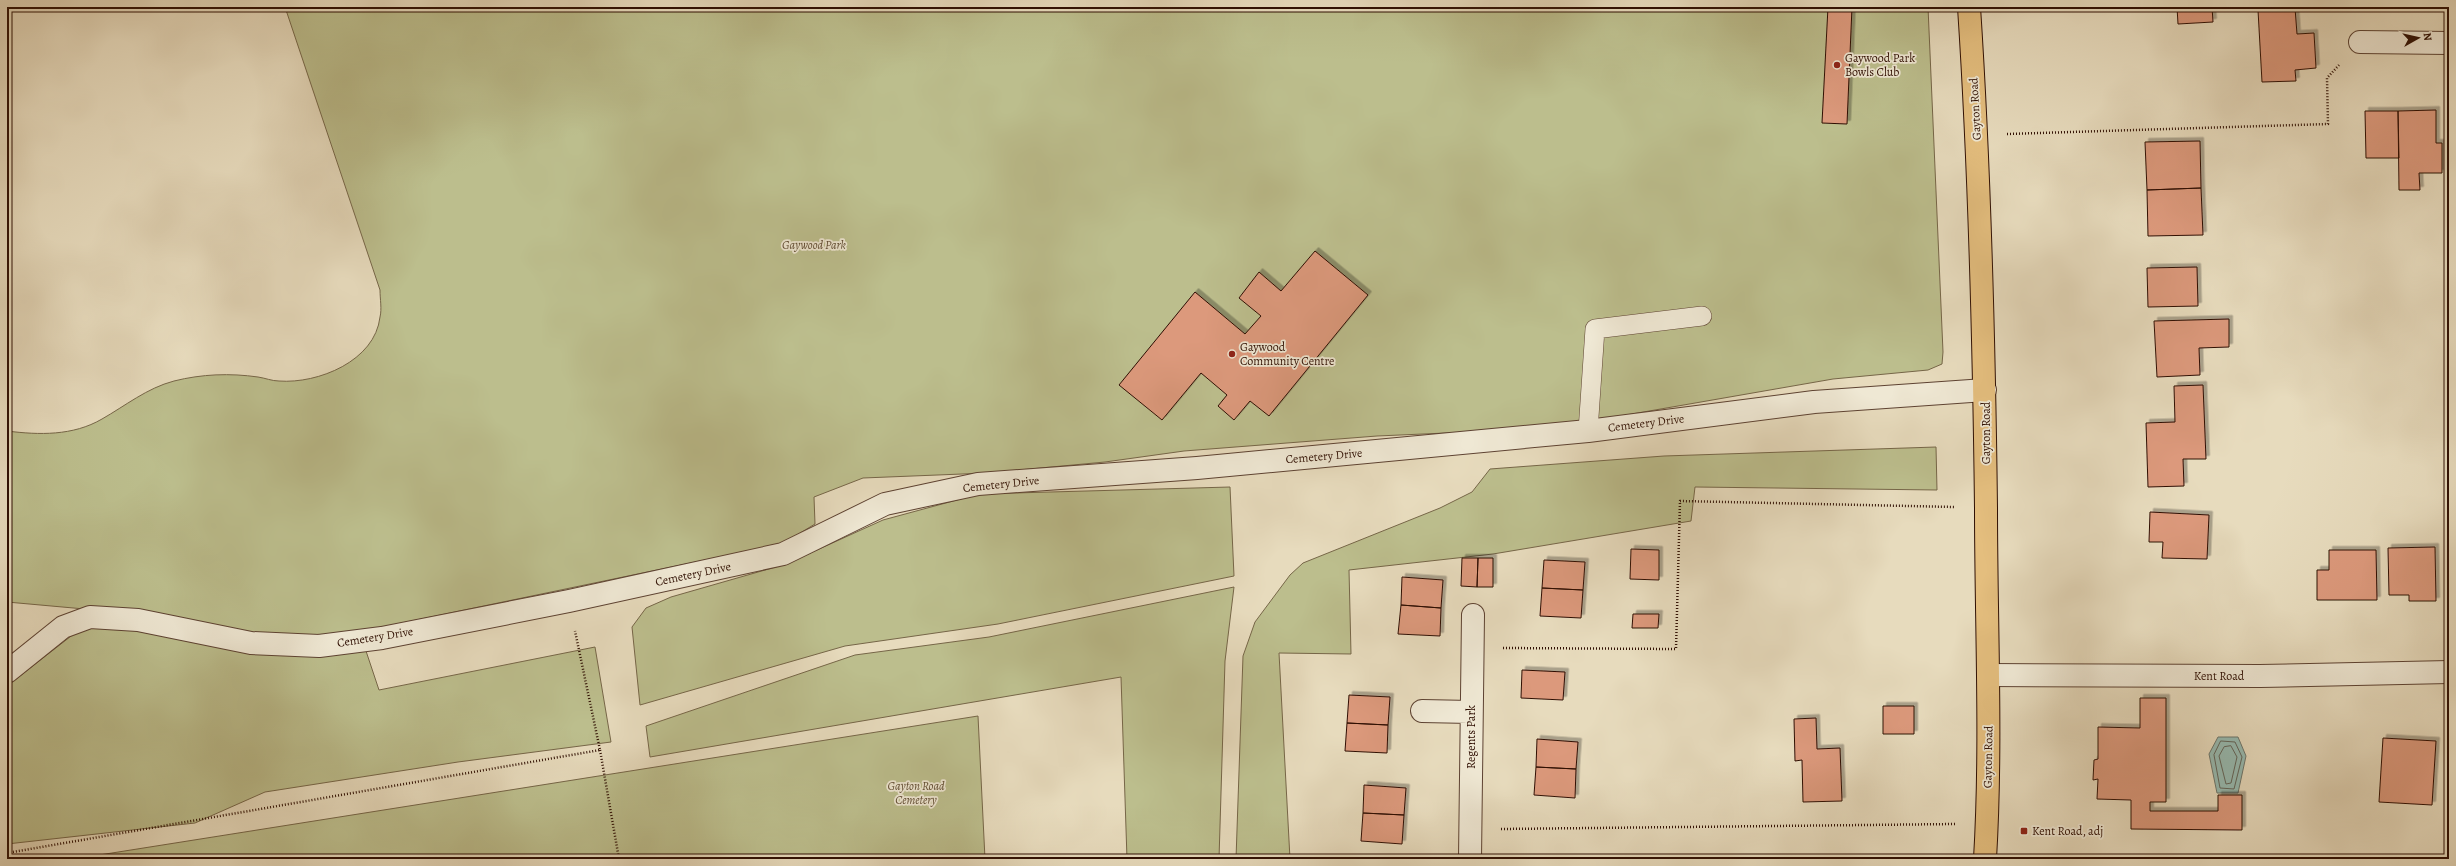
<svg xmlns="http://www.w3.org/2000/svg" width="2456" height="866" viewBox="0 0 2456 866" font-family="Alegreya,serif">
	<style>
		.green { fill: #bcbe8d; stroke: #766648 }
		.water { fill: #97bbb2; stroke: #6d766c }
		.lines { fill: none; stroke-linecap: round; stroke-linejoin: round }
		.shore { stroke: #63655a; stroke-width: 1 }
		.building { fill: #dc997c; stroke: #2f0f03; filter: url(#shadow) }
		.service-casing { stroke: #5d4232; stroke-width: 20 }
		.minor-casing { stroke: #5d4232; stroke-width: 24 }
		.primary-casing { stroke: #2f0f03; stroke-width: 24 }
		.path { stroke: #2f0f03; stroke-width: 2.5; stroke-dasharray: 1 2; stroke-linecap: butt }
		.service { stroke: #efe8d4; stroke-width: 19 }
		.minor { stroke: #efe8d4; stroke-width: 22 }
		.primary { stroke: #e4be7e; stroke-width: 22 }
		.poi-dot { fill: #8f2418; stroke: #efe8d4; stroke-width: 1.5 }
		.labels { text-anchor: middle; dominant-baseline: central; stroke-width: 3.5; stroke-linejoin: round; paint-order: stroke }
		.poi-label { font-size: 12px; fill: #2f0f03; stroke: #efe8d4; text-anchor: start }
		.street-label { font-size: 12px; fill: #2f0f03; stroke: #efe8d4 }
		.park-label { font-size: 12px; font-style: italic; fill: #604c33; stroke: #efe8d4 }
	</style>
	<defs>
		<filter id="shadow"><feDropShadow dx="3.5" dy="-3.5" stdDeviation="0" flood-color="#0004"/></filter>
	</defs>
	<rect width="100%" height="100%" fill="#e7dbbd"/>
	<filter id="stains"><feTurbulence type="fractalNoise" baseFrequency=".005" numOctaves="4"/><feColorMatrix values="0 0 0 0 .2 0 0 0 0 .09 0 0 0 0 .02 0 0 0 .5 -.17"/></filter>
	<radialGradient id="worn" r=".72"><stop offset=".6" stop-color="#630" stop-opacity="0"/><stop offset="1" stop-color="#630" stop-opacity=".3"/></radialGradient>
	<path class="green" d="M285,7H1928L1943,352L1942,364L1928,370L1833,379L1609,418L1469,432L1377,436L1184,451L1105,462L987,473L863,478L814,497L815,524L782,544L320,640L247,638L140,614L7,602V431C39,435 73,436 102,419C125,406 147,388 174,381C202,374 230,373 258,377C265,378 272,381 279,381C318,384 375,361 380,317C382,309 380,299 380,290Z
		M1936,447L1937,490L1695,487L1691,521L1493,554L1349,570L1351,654L1279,653L1290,859H1236L1243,656L1255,622L1290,575L1303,563L1440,508L1472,492L1490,469L1664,456Z
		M1230,487L1234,576L998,624L845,646L640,705L632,627L646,608L671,597L786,564L883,520L979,494Z
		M1234,587L1225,661L1219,859H1127L1121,677L650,757L646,726L855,655L989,637Z
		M90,626L365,648L379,690L595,647L611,742L458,762L265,792L195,823L7,844V686L75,633Z
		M978,716L985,859H74Z"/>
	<path class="water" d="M2218,737H2238L2246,756L2238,793H2217L2209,754Z"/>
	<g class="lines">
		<path class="shore" d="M2221,741L2235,742L2242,757L2234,789L2220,788L2214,755Z
			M2231,746L2237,757L2231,783L2226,784L2219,756L2224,747Z"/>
	</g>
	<path class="building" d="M1828,7H1852L1847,124L1822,123Z
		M2177,7H2212L2213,22L2178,24Z
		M2295,8L2297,34L2314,33L2316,68L2295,70L2296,81L2262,82L2258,10Z
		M2436,110V143H2442V173H2419L2420,190H2399L2398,111Z
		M2365,111H2398L2399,158H2366Z
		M2200,141L2201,188L2147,190L2145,142Z
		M2201,188L2203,235L2148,236L2147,190Z
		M1315,251L1368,295L1269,416L1250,401L1234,420L1218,406L1227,395L1201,373L1162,420L1119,385L1195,292L1245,334L1261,316L1239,298L1259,272L1281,291Z
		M2197,267L2198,306L2148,307L2147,268Z
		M2229,319V347L2199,348L2200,375L2157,377L2154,321Z
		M2203,385L2206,459H2183L2184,486L2148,487L2146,423L2175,422L2174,386Z
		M2150,512L2209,515L2207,559L2162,558L2163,542H2149Z
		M2435,547L2436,601H2409V595H2389L2388,548Z
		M1631,549L1659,550V580L1630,579Z
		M2329,550H2376L2377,600H2317V570H2329Z
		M1462,558H1478L1477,587L1461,586Z
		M1478,558H1493V587H1477Z
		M1544,560L1585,562L1583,590L1542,588Z
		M1402,577L1443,580L1441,608L1401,605Z
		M1542,588L1583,590L1581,618L1540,616Z
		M1401,605L1441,608L1440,636L1398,634Z
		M1633,614H1659L1658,628H1632Z
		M1522,670L1565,672L1563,700L1521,698Z
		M1349,695L1390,697L1388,725L1347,723Z
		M2140,698H2166V802H2150V811H2218V795H2242V830L2131,829V800L2097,799L2098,779L2093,780L2094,760L2098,759V727L2140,728Z
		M1883,706H1914V734H1883Z
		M1816,718L1817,749L1840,748L1842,801L1803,802L1802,760L1795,761L1794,719Z
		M1347,723L1388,725L1387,753L1345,751Z
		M2383,738L2436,741L2432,805L2379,802Z
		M1537,739L1578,742L1576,769L1536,767Z
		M1536,767L1576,769L1575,798L1534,795Z
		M1364,785L1406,788L1404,815L1363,813Z
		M1363,813L1404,815L1402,844L1361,841Z"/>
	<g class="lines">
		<g class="service-casing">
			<path id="service" d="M1588,431L1595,329L1702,316"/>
		</g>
		<g class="minor-casing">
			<path id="minor" d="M2360,42L2449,43
				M7,672L63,627L90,617L138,620L251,643L319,646L382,638L569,601L783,554L885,504L978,484L1197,468L1588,431L1814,402L1985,390
				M1989,675L2260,676L2449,672
				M1422,711L1471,712
				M1470,859L1473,615"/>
		</g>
		<g class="primary-casing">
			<path id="primary" d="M1969,7C1980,174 1984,341 1986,508C1986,625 1992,742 1985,859"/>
		</g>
		<path class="path" d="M2007,134L2328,124L2327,78L2339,65
			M1503,648L1676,649L1680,501L1955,507
			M600,750L619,859
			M1501,829L1956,824
			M7,853L600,750L575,631"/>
		<use href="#service" class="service"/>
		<use href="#minor" class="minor"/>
		<use href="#primary" class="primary"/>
	</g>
	<g class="poi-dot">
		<circle cx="1837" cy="65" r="4"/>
		<circle cx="1232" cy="354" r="4"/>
		<rect x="2020" y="827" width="8" height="8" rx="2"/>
	</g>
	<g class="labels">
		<g class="poi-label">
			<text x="1845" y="58">Gaywood Park<tspan x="1845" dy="14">Bowls Club</tspan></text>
			<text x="1240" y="347">Gaywood<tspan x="1240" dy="14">Community Centre</tspan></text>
			<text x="2032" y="831">Kent Road, adj</text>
		</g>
		<g class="street-label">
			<text transform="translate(1975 109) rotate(-93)">Gayton Road</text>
			<text transform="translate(1646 423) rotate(-7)">Cemetery Drive</text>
			<text transform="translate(1986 433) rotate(-90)">Gayton Road</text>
			<text transform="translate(1324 456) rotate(-5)">Cemetery Drive</text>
			<text transform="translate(1001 484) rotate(-6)">Cemetery Drive</text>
			<text transform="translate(693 574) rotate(-12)">Cemetery Drive</text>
			<text transform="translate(375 637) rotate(-9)">Cemetery Drive</text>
			<text x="2219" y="676">Kent Road</text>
			<text transform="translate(1471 737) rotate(-90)">Regents Park</text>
			<text transform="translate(1988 757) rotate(-89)">Gayton Road</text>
		</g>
		<g class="park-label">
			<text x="814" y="245">Gaywood Park</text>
			<text x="916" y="786">Gayton Road<tspan x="916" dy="14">Cemetery</tspan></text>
		</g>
	</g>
	<rect width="2456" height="866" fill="none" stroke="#e7dbbd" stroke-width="24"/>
	<rect x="8" y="8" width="2440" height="850" fill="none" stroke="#2f0f03" stroke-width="2"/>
	<rect x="12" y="12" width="2432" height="842" fill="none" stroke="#2f0f03"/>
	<g transform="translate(2418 38) rotate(82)" stroke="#efe8d4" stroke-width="3" paint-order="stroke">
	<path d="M0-3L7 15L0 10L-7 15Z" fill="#2f0f03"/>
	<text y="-6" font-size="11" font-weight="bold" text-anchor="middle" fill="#2f0f03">N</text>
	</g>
	<rect width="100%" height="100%" filter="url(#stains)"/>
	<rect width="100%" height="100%" fill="url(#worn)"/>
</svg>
